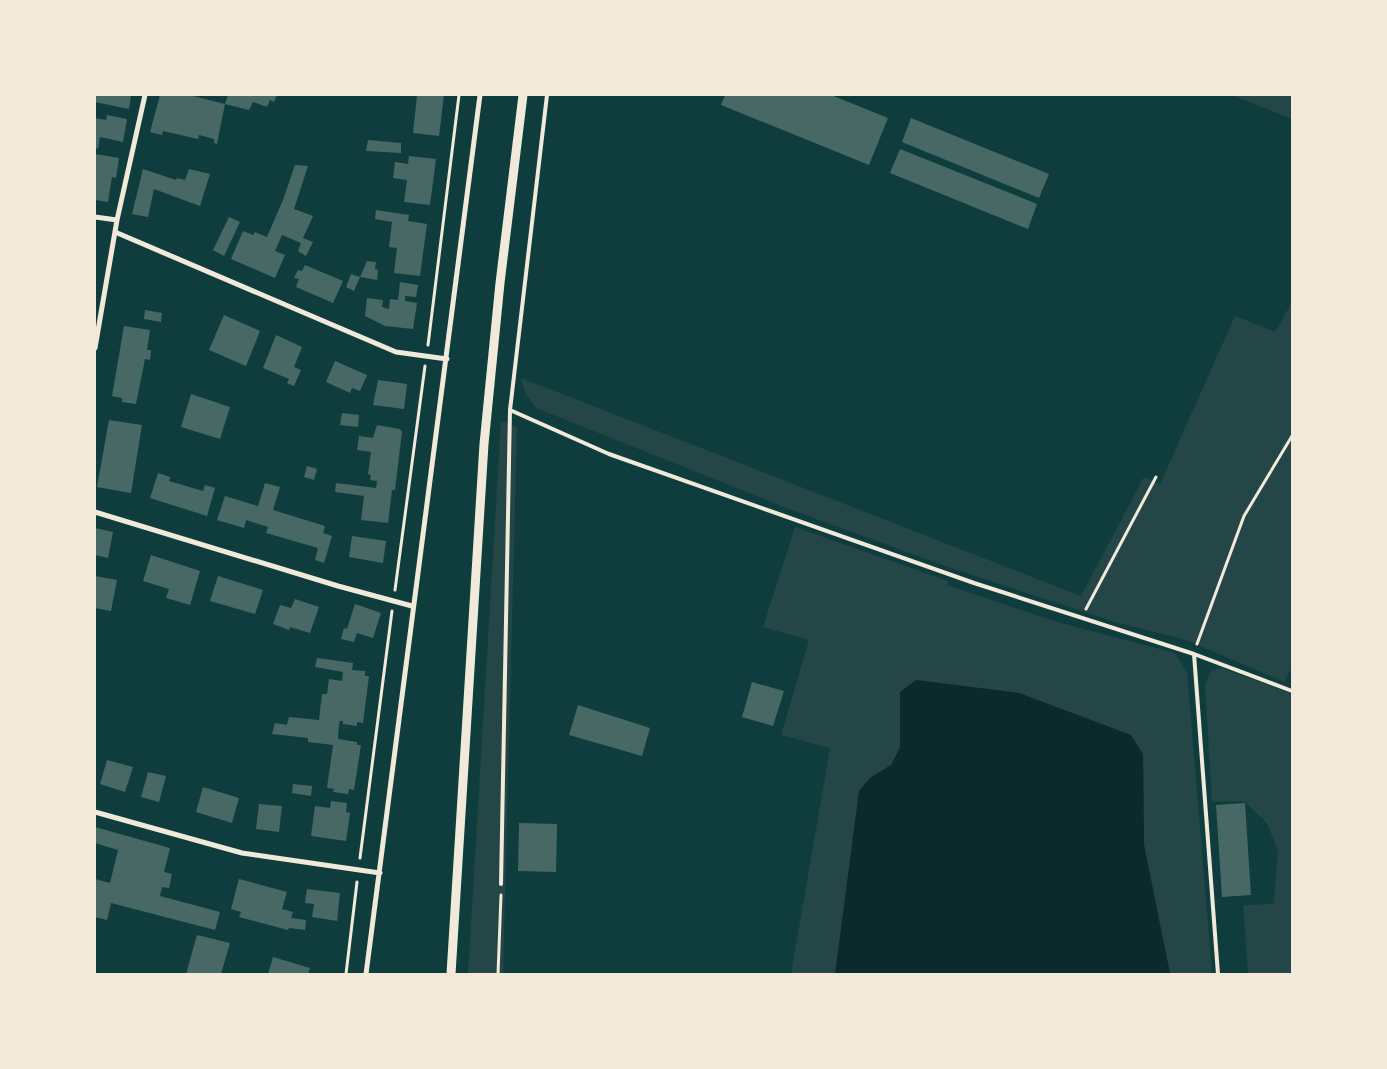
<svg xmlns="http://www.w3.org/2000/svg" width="1387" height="1069" viewBox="0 0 1387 1069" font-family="'Fira Sans',sans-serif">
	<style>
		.green { fill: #244646 }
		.water { fill: #0a2a2b }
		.building { fill: #486865 }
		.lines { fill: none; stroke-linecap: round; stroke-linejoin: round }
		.path { stroke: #f1e9da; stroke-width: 3 }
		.service { stroke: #f1e9da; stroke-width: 4 }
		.minor { stroke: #f1e9da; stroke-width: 5 }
		.tertiary { stroke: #f1e9da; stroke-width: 9 }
	</style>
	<rect width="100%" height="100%" fill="#0f3d3e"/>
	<path class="green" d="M1232,95H1292V119Z
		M1292,302V667L1284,682L1186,640L1115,622L948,567L789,509L536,408L525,393L521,378L1081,596L1144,477L1160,484L1235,316L1275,332Z
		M501,421L517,427L503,974H468Z
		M795,527L948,581L947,585L1057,622L1175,653L1187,672L1212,974H1170L1144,845L1143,754L900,692V748L891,765L870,778L835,974H791L830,748L781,735L809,640L763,627Z
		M1222,668L1292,694V974H1248L1243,905L1274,904L1278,851L1267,823L1244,801L1212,802L1205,685L1211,671Z"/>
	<path class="water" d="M916,680L1019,693L1131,735L1143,754L1144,845L1170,974H835L859,791L870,778L891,765L900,748V692Z"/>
	<path class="building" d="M95,95H131L129,109L95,102Z
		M160,95H189L225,104L217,144L214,143V139L199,135L198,139L163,131L162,135L150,132Z
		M228,95H277L274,102L270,100L267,107L253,102L249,110L225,104Z
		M417,95H444L439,136L413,133Z
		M725,95H831L888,118L869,165L721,105Z
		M107,115L127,119L123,142L100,137L98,149L95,148V118L106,120Z
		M911,118L1049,174L1039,198L902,142Z
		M368,140L401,143V153L366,151Z
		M900,149L1037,204L1028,229L890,173Z
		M95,154L119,158L116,178L112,177L108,202L95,200Z
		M409,156L436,159L430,205L404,202L407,180L393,178L395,162L408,164Z
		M295,165L308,166L294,209L313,216L303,238L313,242L306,256L298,251L301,243L282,235L275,251L285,255L275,278L231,259L243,231L253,235L255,232L267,237L283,200Z
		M143,169L176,180L177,178L185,180L189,169L210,174L200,206L154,189L148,217L132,214Z
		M376,210L409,215L408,221L427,224L420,276L394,273L397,248L389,247L392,222L375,219Z
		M229,217L240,222L224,256L213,250Z
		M367,261L376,262L375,269L378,270L377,280L360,277L354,291L346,287L351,274L360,277Z
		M305,265L343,281L333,303L296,287L299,279L294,278L298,270L302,271Z
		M400,282L418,285L416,297L405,296V301L417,303L413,329L385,326L365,316L367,298L383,300L382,307L389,309L390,299L398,300Z
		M145,310L162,313L161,322L144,319Z
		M224,315L260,331L246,366L209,350Z
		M124,326L150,330L147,350H151L150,360L145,359L136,404L122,402V398L112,396Z
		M276,335L302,347L294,367L301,370L294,386L287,383L289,379L263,368Z
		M335,361L367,375L360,391L352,388L350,393L326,382Z
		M378,380L407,384L404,409L373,405Z
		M191,394L230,407L220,439L181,427Z
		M342,413L359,415L358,427L340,425Z
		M109,420L142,425L131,493L97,487Z
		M377,425L400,429L402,432L395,490H392L388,523L361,520L364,496L335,492L336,483L376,488L377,481L370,480L371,475L368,474L371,452L357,450L359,436L373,438Z
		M307,466L317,469L314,480L304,477Z
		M158,473L170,477L169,481L203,491L205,485L215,488L207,516L150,498Z
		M265,483L280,487L273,510L325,526L323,533L332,536L324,563L315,560L318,548L266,533L268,527L246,520L244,528L217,520L225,496L258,506Z
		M95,528L113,532L108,558L95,555Z
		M352,536L386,541L383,563L349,557Z
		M151,555L200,571L190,605L166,598L169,589L143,581Z
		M95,576L117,580L111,611L95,608Z
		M218,576L263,590L255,614L210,601Z
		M295,599L319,607L310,633L290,627L289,630L273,624L280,605L291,608Z
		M355,604L381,613L373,638L357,633L354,642L341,639L344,628L347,629Z
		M317,658L353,663L352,670L365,671V676H369L363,723L357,722V726L343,724V721H340L339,724L338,739L357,742V745H361L354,790L349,789L348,794L333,792L334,789L327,788L333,745L308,742V738L272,734L275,723L287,725L289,717L319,720L322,694H327L329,679L342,681L343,672L315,667Z
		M752,682L784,691L773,726L742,717Z
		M578,705L650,728L642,756L569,735Z
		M107,760L133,767L125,792L100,784Z
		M148,772L166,776L159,802L141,797Z
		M293,784L312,786L311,796L292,793Z
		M203,787L239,798L232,823L196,812Z
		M331,801L347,803L346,812L350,813L346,841L311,836L315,806L330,808Z
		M1245,803L1251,895L1222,897L1216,805Z
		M259,804L282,806L279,832L256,829Z
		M519,823L557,824L556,872L518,871Z
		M95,827L170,848L164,872L172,874L169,888L162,887L160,896L220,912L215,930L111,903L107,920L95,917V879L110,883L118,850L95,843Z
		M239,879L287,892L282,909L293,912L291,918L306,920L305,930L289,928L288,930L239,917L241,912L231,909Z
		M307,889L340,893L337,921L312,917L314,904L305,903Z
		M197,935L230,943L221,974H186Z
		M273,957L310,968L308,974H268Z"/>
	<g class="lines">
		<path class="path" d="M428,345L459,95
			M395,590L425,366
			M1086,609L1156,477
			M1197,644L1244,516L1292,436
			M360,858L392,611
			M346,974L357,882
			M498,974L501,895"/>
		<path class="service" d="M510,410L609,454L974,583L1194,654L1292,691
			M1194,654L1218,974
			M501,884L510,410L547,95"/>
		<path class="minor" d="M95,217L117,220
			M115,232L396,352L447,359
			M95,348L117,220L145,95
			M95,512L338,586L412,606
			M95,812L242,853L380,873
			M366,974L480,95"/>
		<path class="tertiary" d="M451,974L484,444L500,283L523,95"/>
	</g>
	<rect width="1387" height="1069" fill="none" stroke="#f1e9da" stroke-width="192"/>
</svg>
